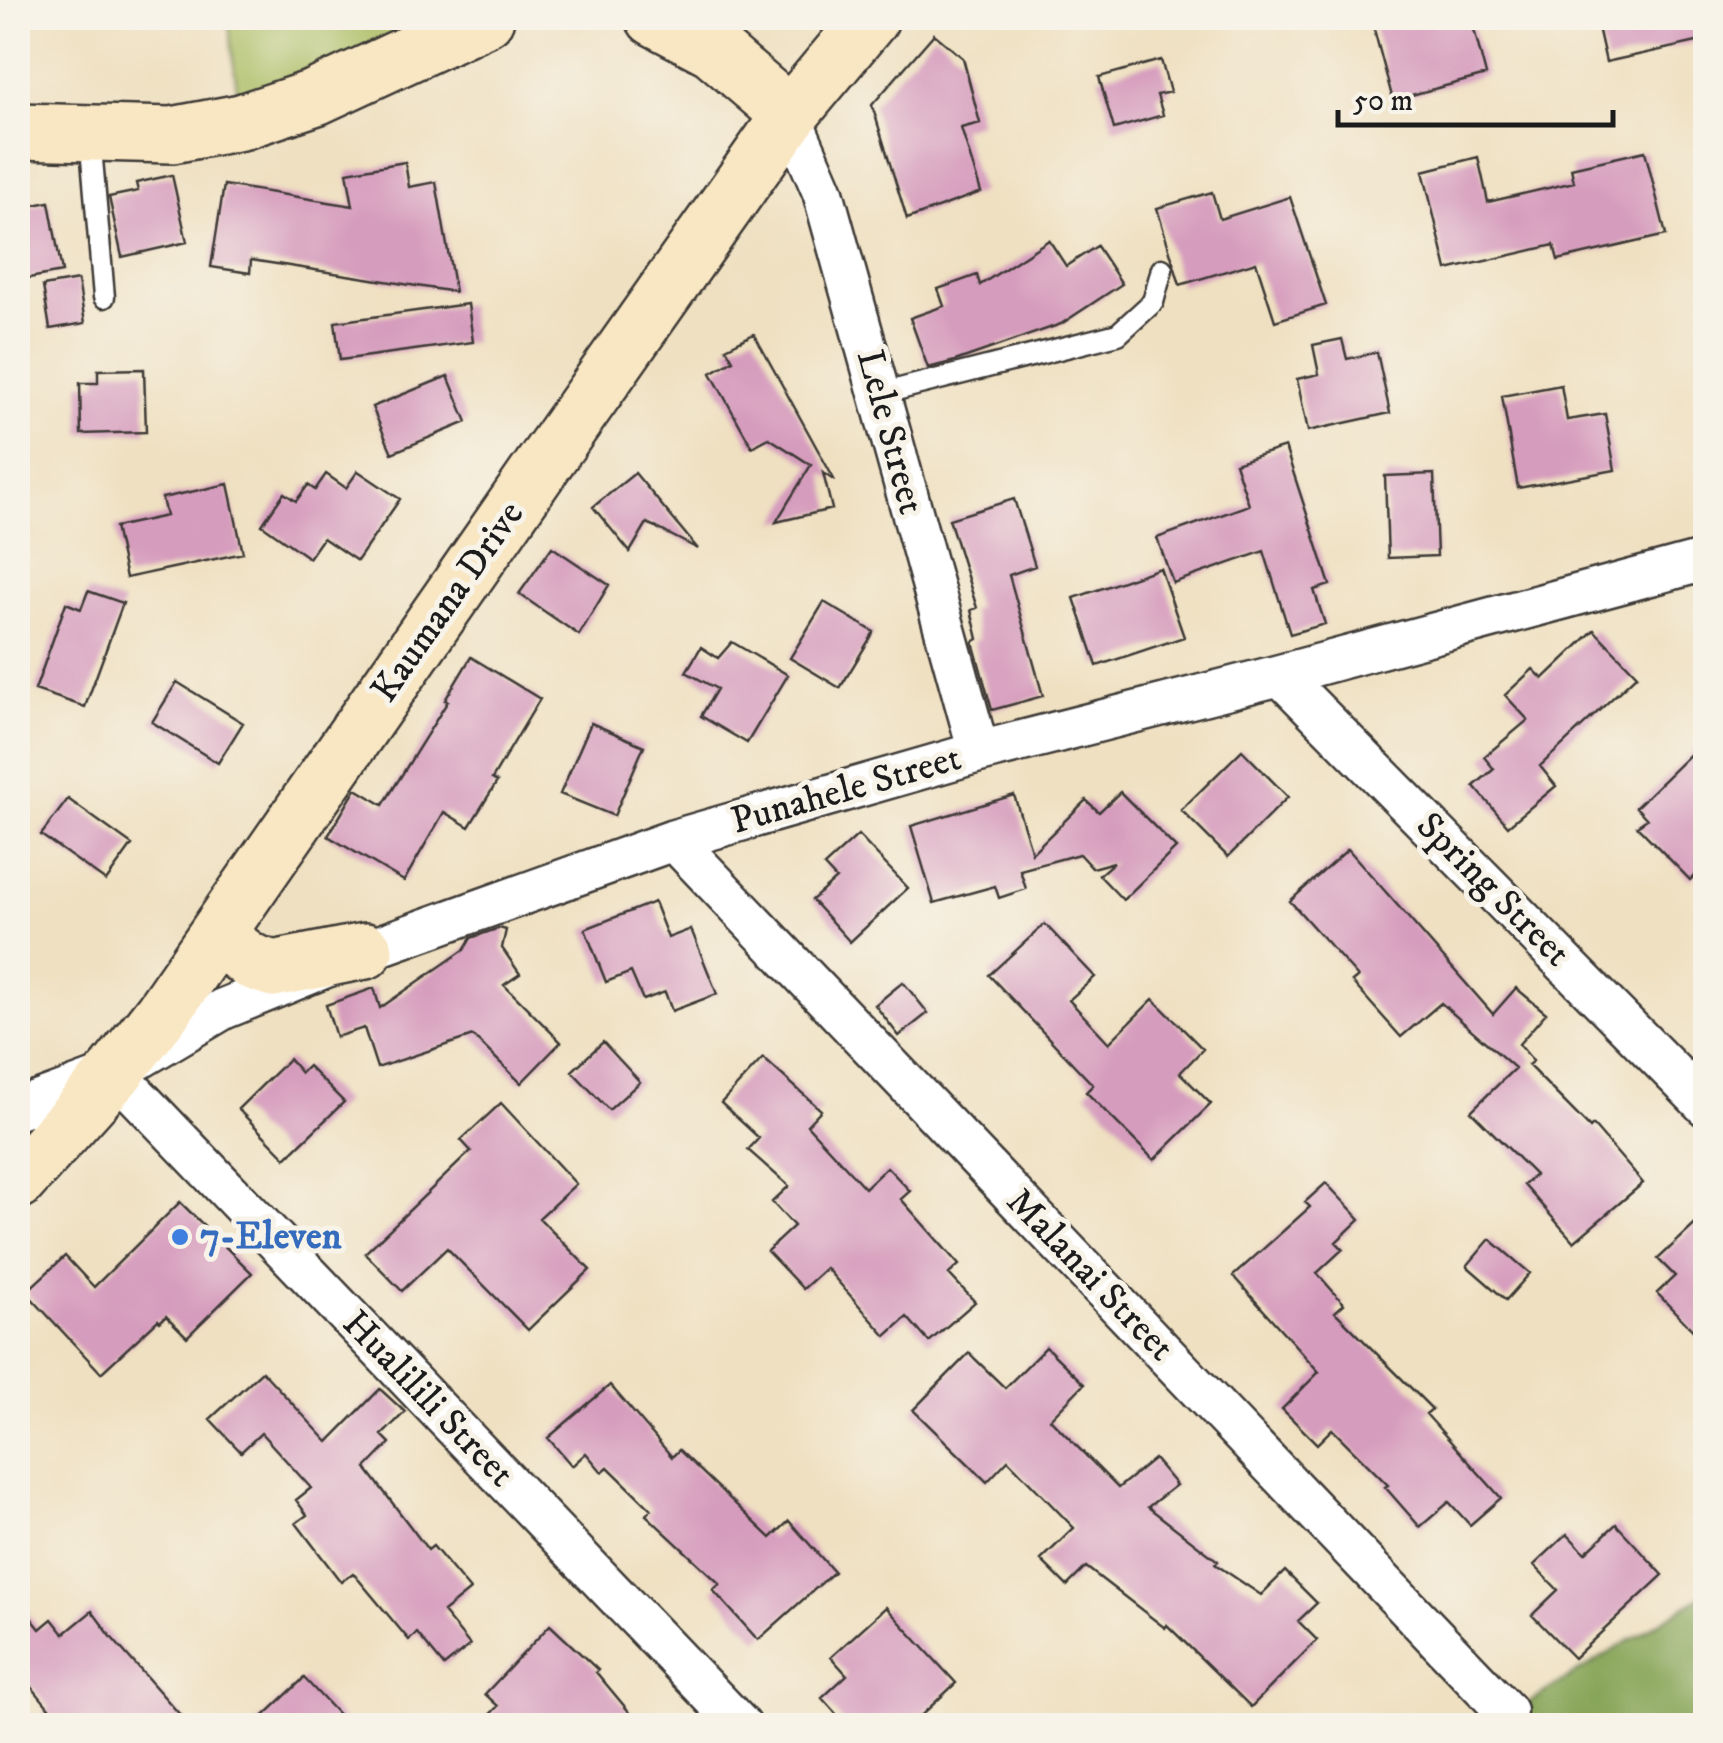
<svg xmlns="http://www.w3.org/2000/svg" width="1723" height="1743" viewBox="0 0 1723 1743" font-family="'IM FELL DW Pica',serif">
	<style>
		.green { fill: #a9bc60; stroke: #626c3e; stroke-width: 2.5 }
		.forest { fill: #86a456; stroke: #516039; stroke-width: 2.5 }
		.building { fill: #d69cbd }
		.lines { fill: none; stroke-linecap: round; stroke-linejoin: round }
		.lane-casing { stroke: #3c3935; stroke-width: 25 }
		.street-casing { stroke: #3c3935; stroke-width: 45 }
		.secondary-casing { stroke: #3c3935; stroke-width: 60 }
		.lane { stroke: #fff; stroke-width: 20 }
		.street { stroke: #fff; stroke-width: 40 }
		.secondary { stroke: #f9e7c3; stroke-width: 55 }
		.shop-dot { fill: #3f7fe0; stroke: #f7f3e8; stroke-width: 4 }
		.labels { text-anchor: middle; dominant-baseline: central; stroke-width: 10; stroke-linejoin: round; paint-order: stroke }
		.street-label { font-size: 38px; fill: #1c1c1c; stroke: #f7f3e8 }
		.shop-label { font-size: 38px; font-weight: bold; fill: #366cbe; stroke: #f7f3e8; text-anchor: start }
	</style>
	<rect width="100%" height="100%" fill="#f7f3e8"/>
	<filter id="ink" filterUnits="userSpaceOnUse"><feTurbulence type="fractalNoise" baseFrequency=".01" numOctaves="2"/><feDisplacementMap in="SourceGraphic" scale="20" xChannelSelector="R" yChannelSelector="G"/><feConvolveMatrix kernelMatrix="1 2 1 2 8 2 1 2 1" color-interpolation-filters="sRGB"/></filter>
	<filter id="wash" filterUnits="userSpaceOnUse"><feTurbulence type="fractalNoise" baseFrequency=".0048" numOctaves="4" result="noise"/><feDisplacementMap in="SourceGraphic" scale="40" xChannelSelector="R" yChannelSelector="G"/><feGaussianBlur stdDeviation="2.25" result="paint"/><feColorMatrix in="noise" values="0 0 0 0 0 0 0 0 0 0 0 0 0 0 0 0 0 1.4 0 .05"/><feComposite in="paint" operator="in"/></filter>
	<g filter="url(#wash)">
		<rect width="100%" height="100%" fill="#efe0c1"/>
		<path class="green" d="M228,18H486L241,122Z"/>
		<path class="forest" d="M1705,1594V1725H1492Z"/>
		<g id="blocks">
			<path class="building" d="M1371,18H1471L1486,75L1393,100Z
				M1596,18H1706V40L1606,62Z
				M934,34L963,58L980,123L961,128L981,192L907,219L872,105Z
				M1161,60L1170,92L1157,95L1163,115L1114,129L1099,77Z
				M1645,151L1666,235L1558,260L1554,245L1447,270L1423,171L1478,157L1488,202L1574,182L1571,168Z
				M405,162L409,187L436,182L455,292L251,260L250,273L211,267L224,185L353,206L347,172Z
				M172,175L187,242L122,257L109,197L138,191L136,183Z
				M1212,192L1220,219L1290,197L1326,305L1275,321L1256,262L1180,285L1157,208Z
				M49,202L62,272L18,280V208Z
				M1049,240L1066,266L1097,246L1122,284L1061,324L955,361L928,368L910,318L944,306L938,289L977,275L980,285Z
				M78,280L85,323L50,329L43,286Z
				M468,304L473,342L340,360L335,322Z
				M754,334L835,481L823,473L832,509L776,522L811,465L769,438L752,447L711,373L733,360L726,348Z
				M1342,339L1347,359L1377,352L1390,413L1308,431L1297,379L1319,374L1313,345Z
				M144,369L146,432L81,434L80,383H98V370Z
				M448,376L467,422L392,453L372,407Z
				M1561,385L1567,420L1605,414L1615,470L1518,488L1502,396Z
				M1285,447L1330,585L1314,590L1325,624L1290,634L1264,551L1173,583L1157,538L1249,505L1235,463Z
				M358,471L400,499L357,561L323,538L309,558L262,525L284,493L296,501L308,485L315,490L326,474L346,488Z
				M635,473L698,549L647,523L630,552L593,507Z
				M1434,474L1437,556L1388,558L1385,476Z
				M228,484L243,553L126,578L115,527L166,516L162,498Z
				M1014,499L1035,566L1009,575L1043,696L992,710L973,642L978,639L971,610L977,608L949,519Z
				M552,547L609,585L579,635L519,594Z
				M1160,568L1184,637L1097,666L1074,598Z
				M88,591L123,603L85,707L35,690L66,603L81,609Z
				M824,602L874,632L840,688L790,658Z
				M1594,630L1637,675L1540,766L1556,786L1508,826L1474,786L1494,769L1484,757L1528,720L1505,695L1533,669L1543,679Z
				M732,642L788,675L747,743L701,716L717,689L686,672L701,647L718,658Z
				M471,657L540,699L492,779L497,782L469,827L444,812L404,881L328,836L356,789L383,805L448,701L445,700Z
				M177,682L243,723L218,763L152,722Z
				M591,723L644,746L614,816L560,794Z
				M1706,739V865L1690,880L1637,826L1647,819L1636,807Z
				M1242,750L1288,797L1228,857L1181,810Z
				M1120,792L1176,848L1123,900L1099,875L1114,862L1092,868L1079,854L1020,870L1026,889L999,898L995,886L934,903L911,826L1014,795L1032,853L1086,800L1099,812Z
				M68,799L132,845L106,881L41,835Z
				M858,835L908,888L850,942L812,900L836,879L824,866Z
				M1348,849L1493,1014L1516,988L1546,1013L1519,1044L1533,1061L1528,1065L1590,1128L1593,1125L1643,1183L1574,1242L1524,1185L1535,1175L1471,1111L1515,1068L1441,1003L1401,1037L1352,982L1358,977L1290,901Z
				M654,902L668,938L691,929L717,994L672,1011L665,992L643,1000L631,972L606,982L585,929Z
				M1045,924L1095,977L1069,1000L1109,1043L1153,999L1203,1049L1180,1073L1211,1104L1154,1160L1086,1092L1093,1085L989,975Z
				M499,928L506,930L502,948L520,974L504,985L561,1042L521,1083L473,1036L377,1068L364,1028L336,1037L326,1005L374,988L380,1008L464,950L471,938Z
				M903,982L928,1013L899,1036L875,1005Z
				M603,1042L640,1082L609,1110L572,1071Z
				M763,1058L821,1110L807,1125L865,1188L887,1167L910,1191L901,1199L959,1265L949,1274L975,1302L929,1342L907,1317L886,1336L826,1268L803,1289L767,1251L794,1226L772,1202L789,1186L748,1150L759,1138L721,1103Z
				M289,1059L301,1073L308,1066L344,1102L286,1158L238,1109Z
				M501,1103L576,1184L539,1218L590,1270L528,1330L447,1248L402,1291L365,1253L471,1151L461,1140Z
				M1326,1183L1360,1219L1336,1242L1343,1249L1317,1273L1344,1304L1335,1312L1432,1409L1426,1414L1501,1498L1470,1525L1449,1502L1420,1527L1385,1487L1388,1485L1332,1429L1317,1444L1282,1409L1319,1372L1233,1276L1310,1207L1305,1202Z
				M180,1202L252,1273L187,1337L166,1316L160,1322L158,1320L101,1373L26,1292L65,1256L94,1287Z
				M1706,1214V1344L1657,1293L1675,1276L1658,1259Z
				M1490,1239L1530,1273L1506,1300L1467,1266Z
				M1046,1347L1084,1384L1050,1419L1118,1488L1154,1459L1176,1485L1148,1507L1218,1561L1215,1564L1261,1595L1285,1571L1317,1603L1298,1621L1317,1640L1251,1707L1167,1625L1165,1628L1086,1567L1067,1586L1041,1560L1074,1528L1008,1460L987,1482L913,1410L969,1353L1005,1388Z
				M262,1371L328,1442L380,1389L405,1412L382,1435L390,1443L366,1468L428,1550L433,1546L470,1590L443,1612L470,1645L444,1666L417,1633L409,1640L353,1573L341,1582L296,1523L307,1515L296,1500L311,1488L261,1433L241,1452L210,1419Z
				M610,1385L672,1457L679,1450L771,1538L789,1521L834,1572L758,1640L713,1590L720,1584L646,1515L651,1509L608,1467L602,1472L586,1453L572,1466L548,1438Z
				M1616,1524L1663,1575L1574,1658L1532,1615L1558,1590L1534,1565L1567,1534L1585,1553Z
				M18,1601L40,1629L52,1619L64,1634L92,1611L112,1638L190,1726H29L49,1708L18,1670Z
				M886,1607L956,1683L910,1726H847L822,1698L847,1675L831,1657Z
				M550,1625L598,1670L596,1672L641,1726H479L498,1706L485,1694Z
				M304,1678L349,1726H253Z"/>
		</g>
	</g>
	<g filter="url(#ink)">
		<use href="#blocks" fill-opacity="0" stroke="#3c3935" stroke-width="2.5"/>
		<g class="lines">
			<g class="lane-casing">
				<path id="lane" d="M90,136L104,297
					M880,394L1118,334L1153,302L1162,269"/>
			</g>
			<g class="street-casing">
				<path id="street" d="M790,115L823,192L979,752
					M1280,675L1706,1106
					M674,840L1506,1711
					M115,1073L741,1726
					M18,1109L115,1073L223,1009L365,951L674,840L979,752L1280,675L1706,560"/>
			</g>
			<g class="secondary-casing">
				<path id="secondary" d="M654,18L713,49L790,115
					M18,131L172,135L241,122L316,97L486,18
					M222,928L234,949L250,961L273,969L365,951
					M18,1181L115,1073L162,1013L545,462L790,115L871,18"/>
			</g>
			<use href="#lane" class="lane"/>
			<use href="#street" class="street"/>
			<use href="#secondary" class="secondary"/>
		</g>
	</g>
	<circle class="shop-dot" cx="180" cy="1237" r="10"/>
	<g class="labels">
		<g class="street-label">
			<text transform="translate(890 432) rotate(75)">Lele Street</text>
			<text transform="translate(448 602) rotate(-55)">Kaumana Drive</text>
			<text transform="translate(846 790) rotate(-16)">Punahele Street</text>
			<text transform="translate(1493 890) rotate(45)">Spring Street</text>
			<text transform="translate(1090 1275) rotate(46)">Malanai Street</text>
			<text transform="translate(428 1399) rotate(46)">Hualilili Street</text>
		</g>
		<g class="shop-label">
			<text x="200" y="1237">7-Eleven</text>
		</g>
	</g>
	<rect width="1723" height="1743" fill="none" stroke="#f7f3e8" stroke-width="60"/>
	<path d="M1338 110v15h275v-15" fill="none" stroke="#1c1c1c" stroke-width="5"/>
	<text x="1353" y="110" font-size="30" fill="#1c1c1c" stroke="#f7f3e8" stroke-width="8" paint-order="stroke">50 m</text>
</svg>
